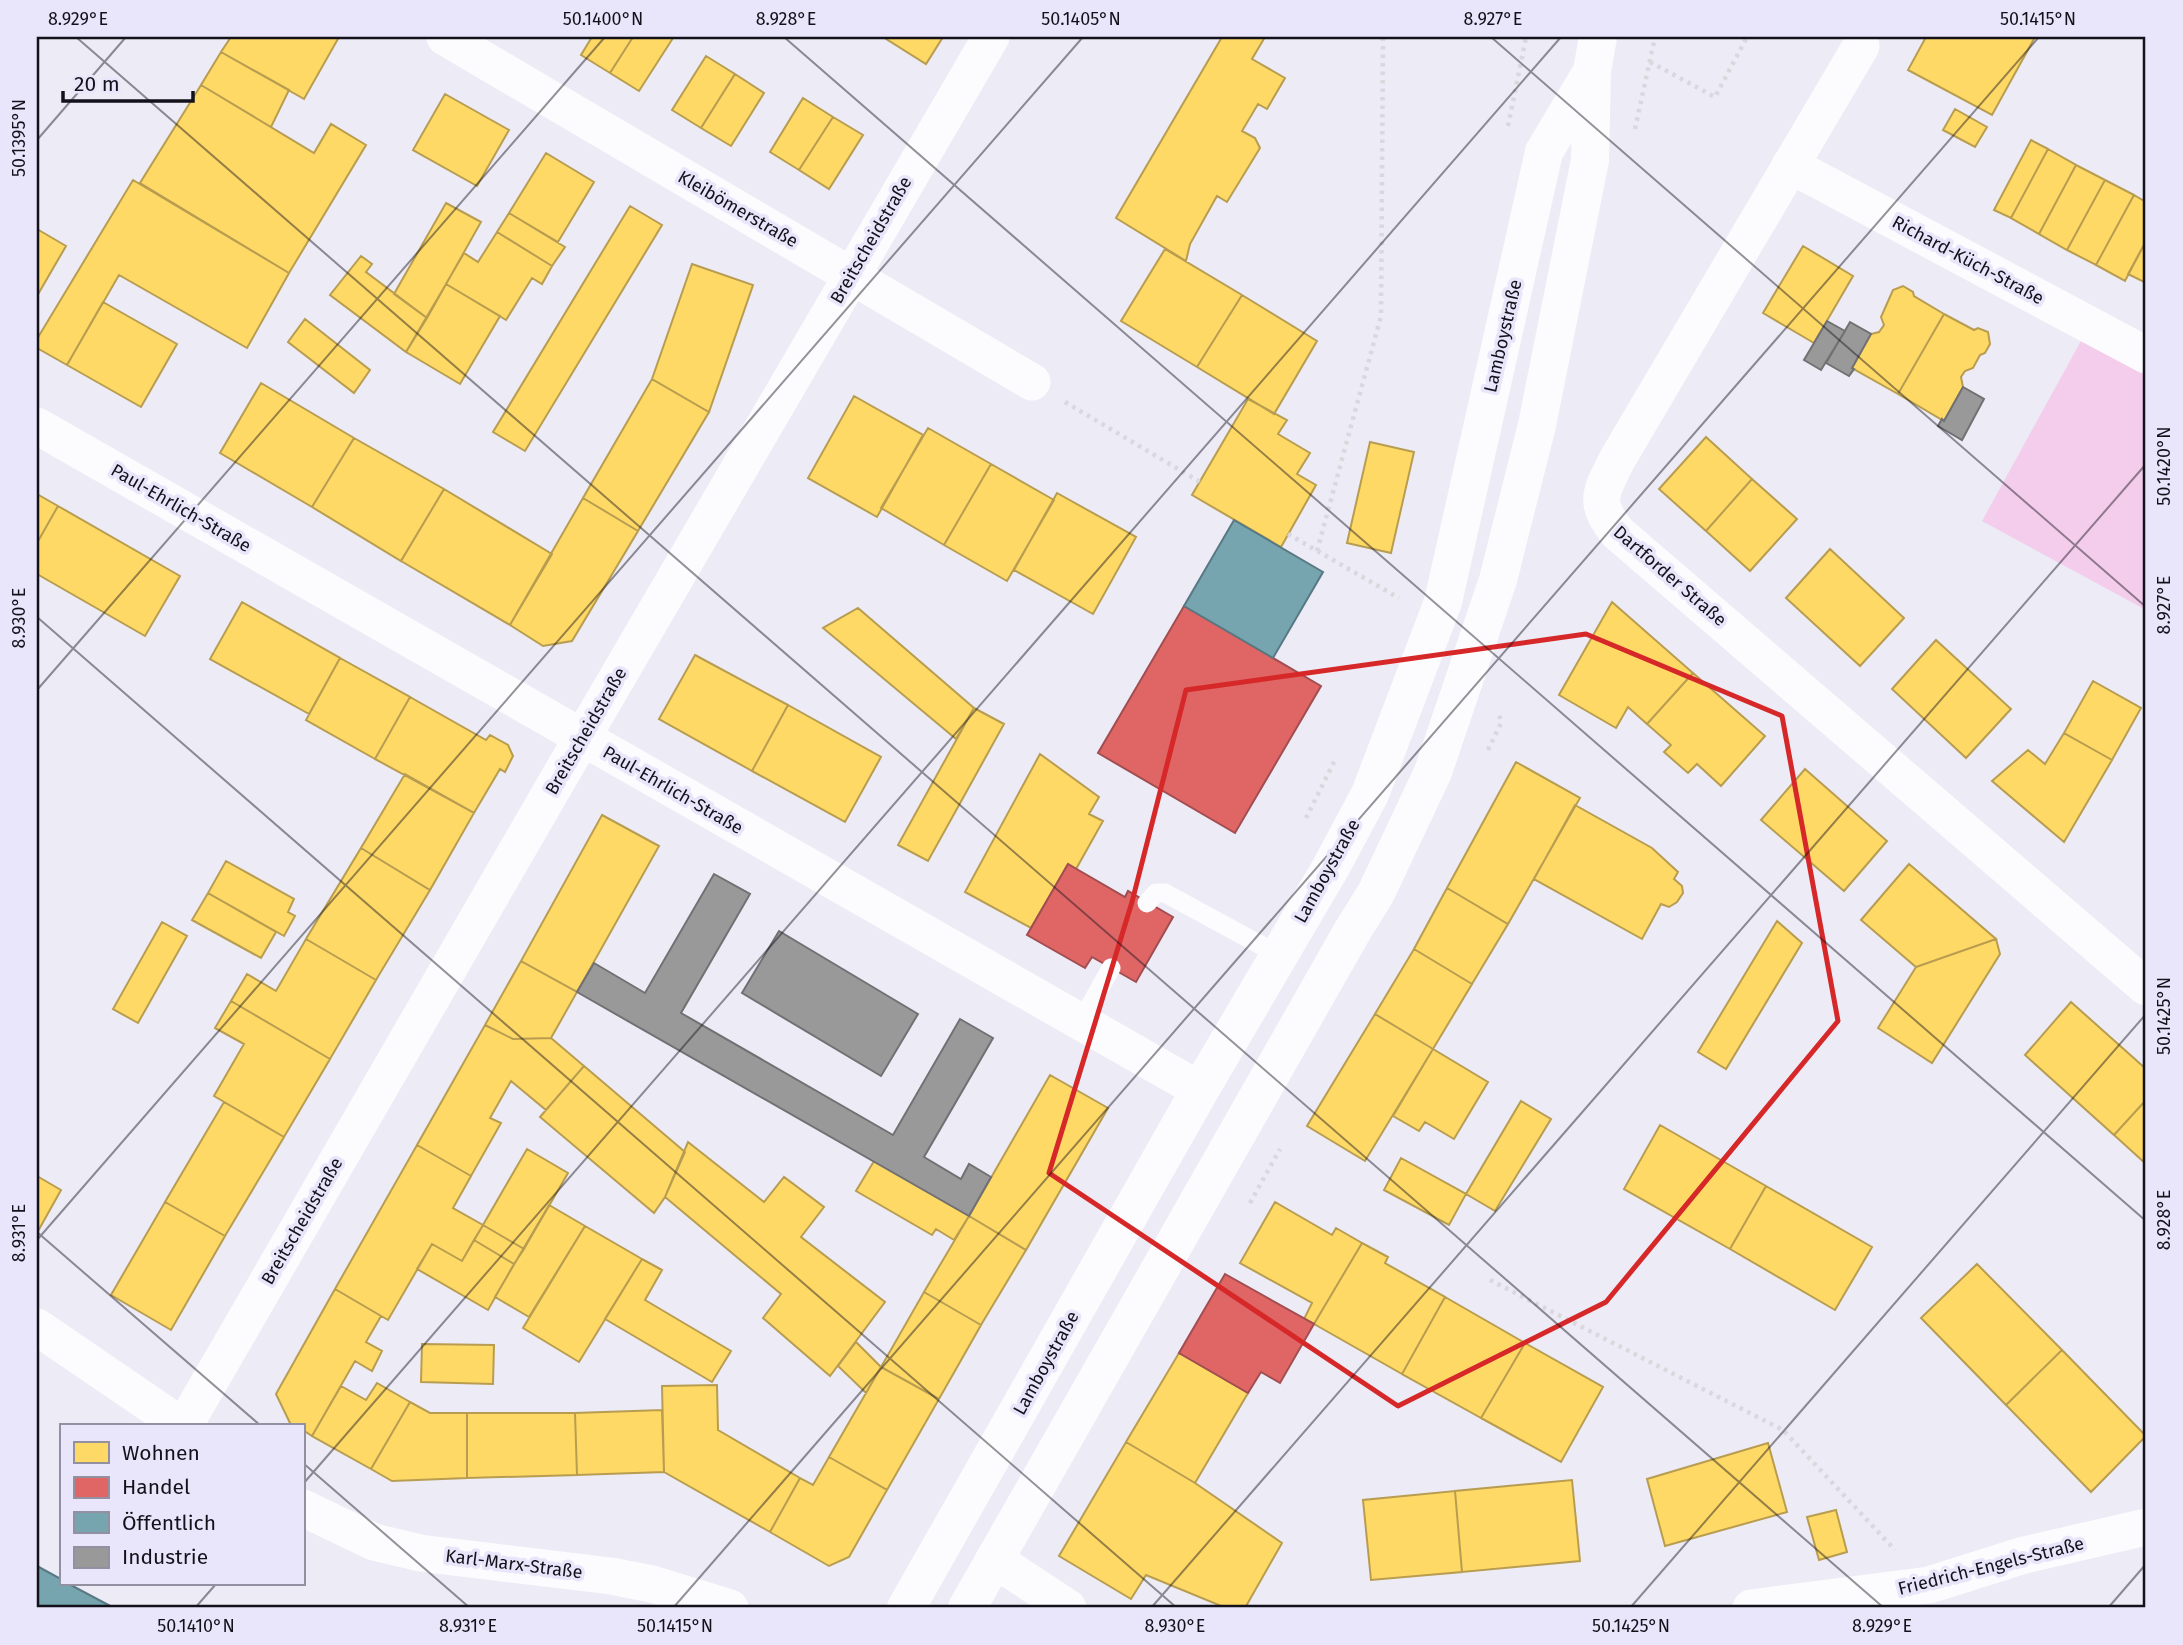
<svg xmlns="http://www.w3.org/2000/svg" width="2183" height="1645" viewBox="0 0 2183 1645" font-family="'Fira Sans',sans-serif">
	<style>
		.green { fill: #f3cdeb }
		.homes { fill: #ffd966; stroke: #b89d50; stroke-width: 2 }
		.shops { fill: #e06666; stroke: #a24d50; stroke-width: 2 }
		.public { fill: #76a5af; stroke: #587983; stroke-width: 2 }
		.industry { fill: #999; stroke: #717073; stroke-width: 2 }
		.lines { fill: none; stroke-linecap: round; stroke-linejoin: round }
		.path { stroke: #d9d8dc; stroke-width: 4.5; stroke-dasharray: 3.5 5; stroke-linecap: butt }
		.service { stroke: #fcfcfe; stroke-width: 19 }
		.minor { stroke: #fcfcfe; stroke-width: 37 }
		.secondary { stroke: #fcfcfe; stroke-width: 38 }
		.marked { fill: none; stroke: #d62828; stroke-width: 5; stroke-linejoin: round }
		.ticks { fill: none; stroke: #13121b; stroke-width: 2; stroke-opacity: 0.45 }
		.labels { text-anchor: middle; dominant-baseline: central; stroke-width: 7; stroke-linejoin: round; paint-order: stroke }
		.street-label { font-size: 18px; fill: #13121b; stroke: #e9e6fb }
		.neatline { fill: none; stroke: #13121b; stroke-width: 2.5 }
		.ticks-label { font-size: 18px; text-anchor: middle; fill: #13121b }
	</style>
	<rect width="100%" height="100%" fill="#ecebf6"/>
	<path class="green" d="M2082,339L2146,374V610L1982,521Z"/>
	<path class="homes" d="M231,37H339L304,99L221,52Z
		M592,37H633L610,73L581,55Z
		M633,37L673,38L639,91L610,73Z
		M883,37H943L926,64Z
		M1222,37H1265L1252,59L1285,78L1267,109L1258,104L1242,131L1255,138L1260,148L1227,202L1217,196L1190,244L1186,261L1116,218Z
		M1926,37H2035L1992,115L1908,70Z
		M221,52L289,90L271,127L201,85Z
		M706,56L735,74L701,128L672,110Z
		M735,74L764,93L731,146L701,128Z
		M201,85L314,153L331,124L366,145L289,273L140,183Z
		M445,94L509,130L477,186L413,150Z
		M803,98L833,117L799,170L770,152Z
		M1955,109L1987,127L1975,147L1943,130Z
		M833,117L863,135L829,189L799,170Z
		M2031,140L2048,149L2011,218L1994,210Z
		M2048,149L2076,165L2039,234L2011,218Z
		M546,153L594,182L558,242L509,213Z
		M2076,165L2105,180L2067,250L2039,234Z
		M133,180L289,273L247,348L119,275L67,365L37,348V339Z
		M2105,180L2134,195L2096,265L2067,250Z
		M2134,195L2146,202V241L2125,281L2096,265Z
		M446,203L481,222L427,318L394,294Z
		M630,206L662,225L525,451L493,432Z
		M509,213L565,247L552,266L497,232Z
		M37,229L66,246L37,296Z
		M497,232L552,266L542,284L532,278L506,320L446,284L464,253L478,262Z
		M2146,241V283L2128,274Z
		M1803,246L1853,276L1814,343L1763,313Z
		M1165,249L1242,295L1197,367L1121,321Z
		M361,256L372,264L366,272L427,318L406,352L330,295Z
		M692,264L753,285L709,412L652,379Z
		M446,284L500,316L460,384L406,352Z
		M1903,286L1913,292L1914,296L1944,314L1898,394L1852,368L1871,334L1879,332L1884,325L1881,317L1893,290Z
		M1242,295L1317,341L1274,414L1197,367Z
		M103,302L177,344L141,407L67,365Z
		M1944,314L1974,330L1978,328L1988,332L1990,344L1985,353L1980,355L1973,368L1965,371L1961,377L1963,387L1944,421L1898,394Z
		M305,319L370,370L354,393L288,342Z
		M652,379L709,412L638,531L583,498Z
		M261,383L354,438L312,507L220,453Z
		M854,396L923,435L877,517L808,478Z
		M1248,399L1287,420L1278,434L1310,453L1297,474L1316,485L1281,547L1192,495Z
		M928,428L991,464L944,545L881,508Z
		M1706,437L1752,479L1706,531L1659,489Z
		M354,438L444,489L401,561L312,507Z
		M1370,442L1414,452L1391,553L1347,543Z
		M991,464L1054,500L1007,581L944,545Z
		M1752,479L1797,519L1750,571L1706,531Z
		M444,489L552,554L510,625L401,561Z
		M1057,493L1136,537L1093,614L1014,570Z
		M37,494L58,506L37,543Z
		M583,498L638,531L572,641L543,646L510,625Z
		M58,506L180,576L145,636L37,574V543Z
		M1830,549L1904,618L1860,666L1786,598Z
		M242,602L340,658L309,714L210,659Z
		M1612,602L1693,673L1647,724L1628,707L1616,728L1559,695Z
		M858,608L974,708L956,739L823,628Z
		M1936,640L2011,709L1966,758L1892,689Z
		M695,655L788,705L752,771L659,719Z
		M340,658L410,697L375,759L306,720Z
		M1693,673L1765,736L1721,786L1697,764L1688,773L1664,752L1671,745L1647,724Z
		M2093,681L2141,708L2112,760L2064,733Z
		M410,697L486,740L490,735L508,745L513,756L505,772L500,769L474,813L375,759Z
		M788,705L881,757L845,822L752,771Z
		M974,708L1004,724L928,861L898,845Z
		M2064,733L2112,760L2064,842L1992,781L2028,750L2045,764Z
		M1040,754L1099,797L1089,814L1103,821L1076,869L1068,864L1031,928L965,892Z
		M1516,762L1580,798L1508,924L1447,888Z
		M1805,769L1887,841L1844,891L1761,820Z
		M405,774L474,813L430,890L361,848Z
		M1575,805L1652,848L1678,872L1674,879L1682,886L1683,893L1677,902L1669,907L1661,904L1642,939L1534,879Z
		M602,815L659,846L577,992L521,961Z
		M361,848L430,890L376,980L306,939Z
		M226,861L294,899L288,912L295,916L284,936L208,893Z
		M1909,864L1996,939L1916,967L1861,920Z
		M1447,888L1508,924L1472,984L1414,949Z
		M208,893L276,932L261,958L192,920Z
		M1777,921L1802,943L1726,1069L1698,1052Z
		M162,922L187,936L138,1023L113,1009Z
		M306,939L376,980L330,1059L231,1001L247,974L276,991Z
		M1996,939L2000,954L1932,1063L1878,1028L1916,967Z
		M1414,949L1472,984L1433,1049L1375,1014Z
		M521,961L577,992L551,1038L513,1039L485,1025Z
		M231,1001L330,1059L284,1137L214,1096L244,1044L215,1028Z
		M2071,1002L2146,1069V1100L2114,1135L2025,1055Z
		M1375,1014L1433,1049L1365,1161L1307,1126Z
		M485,1025L513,1039L551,1038L584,1066L546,1110L511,1081L490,1118L501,1123L471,1176L417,1145Z
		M1433,1049L1488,1082L1454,1139L1425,1122L1419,1131L1393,1116Z
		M584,1066L685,1152L665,1197L654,1213L540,1117Z
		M1050,1075L1108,1108L1026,1250L969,1216Z
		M2146,1100V1164L2114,1135Z
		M1521,1101L1551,1119L1495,1211L1466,1194Z
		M224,1102L284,1137L225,1236L165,1202Z
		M1660,1125L1766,1186L1730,1249L1624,1189Z
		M688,1142L764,1202L784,1177L824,1207L801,1237L885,1302L830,1376L763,1318L781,1294L665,1197Z
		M417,1145L471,1176L453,1208L483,1225L462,1261L432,1244L388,1320L335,1289Z
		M527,1149L568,1173L524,1249L483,1225Z
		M1401,1158L1466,1194L1449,1225L1384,1190Z
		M874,1161L969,1216L954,1240L936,1229L932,1235L856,1191Z
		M37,1176L61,1190L37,1233Z
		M1766,1186L1872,1247L1835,1310L1730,1249Z
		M165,1202L225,1236L171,1330L111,1295Z
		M1275,1202L1332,1235L1336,1228L1362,1243L1314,1324L1304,1319L1312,1303L1240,1263Z
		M549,1205L585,1226L529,1317L495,1297Z
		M969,1216L1026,1250L981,1325L924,1292Z
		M483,1225L524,1249L514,1264L474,1240Z
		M585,1226L642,1259L579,1362L523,1328Z
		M474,1240L514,1264L488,1310L417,1269L432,1244L462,1261Z
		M1362,1243L1388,1257L1385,1263L1445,1297L1402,1374L1314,1324Z
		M642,1259L662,1270L645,1300L731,1351L712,1382L605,1319Z
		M1977,1264L2062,1350L2006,1405L1921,1318Z
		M335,1289L381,1316L366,1342L382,1351L372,1371L355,1361L312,1436L303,1430V1426H295L290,1423L276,1394Z
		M924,1292L981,1325L939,1399L881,1367Z
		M1445,1297L1525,1343L1481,1418L1402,1374Z
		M856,1342L881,1367L866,1393L838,1366Z
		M1525,1343L1603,1387L1561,1462L1481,1418Z
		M422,1344L494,1345L493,1384L421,1382Z
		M2062,1350L2146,1436L2091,1492L2006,1405Z
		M1179,1353L1248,1393L1195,1483L1126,1442Z
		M881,1367L939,1399L887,1490L829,1457Z
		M377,1383L410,1402L371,1469L312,1436L341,1386L366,1400Z
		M717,1385L718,1430L800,1478L770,1532L664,1472L662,1386Z
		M410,1402L430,1413H467V1478L392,1481L371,1469Z
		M662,1410L664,1472L577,1475L575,1413Z
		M467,1413H575L577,1475L467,1478Z
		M1126,1442L1195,1483L1282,1543L1245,1608H1226L1146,1575L1131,1599L1059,1556Z
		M1768,1443L1787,1512L1665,1546L1647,1479Z
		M829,1457L887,1490L849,1557L829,1566L770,1532L800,1478L813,1485Z
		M1572,1480L1580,1561L1462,1572L1455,1491Z
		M1455,1491L1462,1572L1371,1580L1363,1500Z
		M1836,1510L1847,1552L1819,1560L1807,1517Z"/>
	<path class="shops" d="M1184,606L1321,686L1235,833L1098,753Z
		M1068,864L1125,897L1128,891L1173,917L1136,982L1092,957L1085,968L1027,935Z
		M1225,1274L1314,1324L1280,1383L1261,1372L1248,1393L1179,1353Z"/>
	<path class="public" d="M1234,520L1323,572L1273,658L1184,606Z
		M37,1566L61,1579V1584H69L114,1608H37Z"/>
	<path class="industry" d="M1827,321L1845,331L1821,370L1804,360Z
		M1850,322L1871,334L1852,368L1854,369L1849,376L1826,363Z
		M1963,387L1984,399L1962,440L1938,426L1942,419L1944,421Z
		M714,874L750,894L681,1013L893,1135L960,1019L993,1038L924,1157L961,1179L969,1164L991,1177L969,1216L577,992L594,963L645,993Z
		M779,931L918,1014L881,1076L742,993Z"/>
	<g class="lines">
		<path class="path" d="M1650,62L1715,97L1747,37
			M1508,126L1526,37
			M1635,129L1655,37
			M1065,402L1200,482
			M1288,534L1399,598
			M1317,551L1381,316L1383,37
			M1488,750L1501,723L1499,713
			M1306,818L1335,760
			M1250,1203L1280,1149
			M1490,1280L1783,1430L1895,1550"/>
		<path class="service" d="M1147,903L1156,893H1165L1279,955
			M1081,1022L1111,968"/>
		<path class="minor" d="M445,37L1032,382
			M1861,46L1618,458C1601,492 1592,501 1618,533L2146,987
			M1790,165L2146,355
			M37,426L1200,1090
			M37,1327L182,1426
			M184,1426L582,738L991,37
			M303,1508L374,1542L420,1553L611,1576L652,1584L730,1608
			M994,1559L1068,1608
			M1751,1608L1929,1585L2024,1555L2146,1527"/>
		<path class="secondary" d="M906,1608L1200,1090L1331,867L1370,794L1443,602L1544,152L1591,73
			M967,1608L1353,930L1376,893L1433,772L1498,580L1537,425L1590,160L1592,71L1598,37"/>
	</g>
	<path class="marked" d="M1586,634L1782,716L1838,1021L1606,1302L1398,1406L1049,1173L1132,902L1186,690Z"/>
	<path class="ticks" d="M76,37L1884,1608M784,37L2146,1221M1491,37L2146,607M37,140L126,37M37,617L1177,1608M37,690L605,37M37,1232L261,1426M37,1240L1083,37M303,1463L470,1608M303,1484L1561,37M195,1608L216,1584M673,1608L2039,37M1151,1608L2146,464M1630,1608L2146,1014M2108,1608L2146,1564"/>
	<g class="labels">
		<g class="street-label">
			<text transform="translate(738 209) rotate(30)">Kleibömerstraße</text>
			<text transform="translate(871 240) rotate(-60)">Breitscheidstraße</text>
			<text transform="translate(1968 260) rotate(28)">Richard-Küch-Straße</text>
			<text transform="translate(1503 336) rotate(-77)">Lamboystraße</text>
			<text transform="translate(181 508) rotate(30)">Paul-Ehrlich-Straße</text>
			<text transform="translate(1670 576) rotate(41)">Dartforder Straße</text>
			<text transform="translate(586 731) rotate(-60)">Breitscheidstraße</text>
			<text transform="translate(673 790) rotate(30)">Paul-Ehrlich-Straße</text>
			<text transform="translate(1327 871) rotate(-61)">Lamboystraße</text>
			<text transform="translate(302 1221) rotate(-60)">Breitscheidstraße</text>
			<text transform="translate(1046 1363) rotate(-61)">Lamboystraße</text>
			<text transform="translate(514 1564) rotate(7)">Karl-Marx-Straße</text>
			<text transform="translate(1991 1566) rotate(-14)">Friedrich-Engels-Straße</text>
		</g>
	</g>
	<rect width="2183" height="1645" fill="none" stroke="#e9e6fb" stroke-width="77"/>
	<rect x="60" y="1424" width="245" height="161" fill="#e9e6fb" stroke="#9391a1" stroke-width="2"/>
	<rect x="74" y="1442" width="35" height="21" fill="#ffd966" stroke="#9391a1" stroke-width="2"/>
	<text x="122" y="1460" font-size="21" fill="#13121b">Wohnen</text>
	<rect x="74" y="1477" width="35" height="21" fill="#e06666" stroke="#9391a1" stroke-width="2"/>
	<text x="122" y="1494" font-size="21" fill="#13121b">Handel</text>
	<rect x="74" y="1512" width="35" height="21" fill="#76a5af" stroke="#9391a1" stroke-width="2"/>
	<text x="122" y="1530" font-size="21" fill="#13121b">Öffentlich</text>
	<rect x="74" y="1547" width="35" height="21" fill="#999999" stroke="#9391a1" stroke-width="2"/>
	<text x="122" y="1564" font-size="21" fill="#13121b">Industrie</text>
	<path d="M63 91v10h130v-10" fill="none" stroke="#13121b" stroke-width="3.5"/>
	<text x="74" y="91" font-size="21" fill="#13121b" stroke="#e9e6fb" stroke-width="5" paint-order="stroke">20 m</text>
	<rect x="38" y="38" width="2106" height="1568" class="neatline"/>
	<g class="ticks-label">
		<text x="78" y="25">8.929°E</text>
		<text x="603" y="25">50.1400°N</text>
		<text x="786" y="25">8.928°E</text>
		<text x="1081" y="25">50.1405°N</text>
		<text x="1493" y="25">8.927°E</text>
		<text x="2038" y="25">50.1415°N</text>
		<text transform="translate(19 138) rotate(-90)" y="6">50.1395°N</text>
		<text transform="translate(2164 466) rotate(-90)" y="6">50.1420°N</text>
		<text transform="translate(2164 605) rotate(-90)" y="6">8.927°E</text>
		<text transform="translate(19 618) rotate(-90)" y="6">8.930°E</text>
		<text transform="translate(2164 1016) rotate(-90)" y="6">50.1425°N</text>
		<text transform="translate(2164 1220) rotate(-90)" y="6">8.928°E</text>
		<text transform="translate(19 1233) rotate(-90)" y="6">8.931°E</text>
		<text x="196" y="1632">50.1410°N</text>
		<text x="468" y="1632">8.931°E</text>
		<text x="675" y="1632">50.1415°N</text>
		<text x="1175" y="1632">8.930°E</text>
		<text x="1631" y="1632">50.1425°N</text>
		<text x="1882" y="1632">8.929°E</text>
	</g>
</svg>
